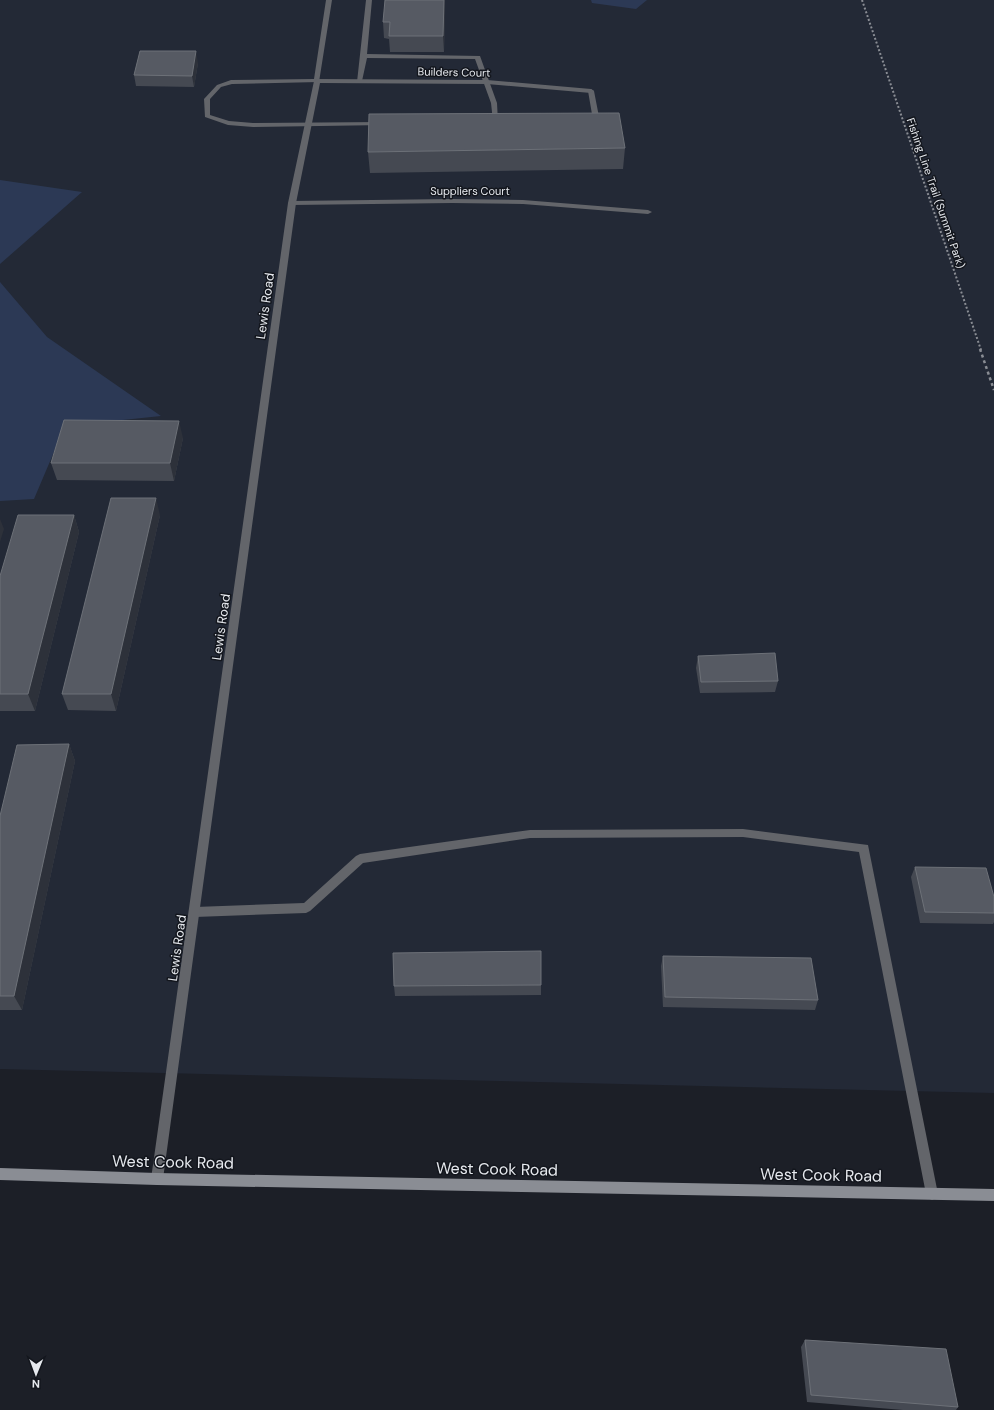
<svg xmlns="http://www.w3.org/2000/svg" width="994" height="1410" viewBox="0 0 994 1410" font-family="'DM Sans',sans-serif">
	<style>
		.built { fill: #232936 }
		.green { fill: #2c3955 }
		.lines { fill: none; stroke-linecap: round; stroke-linejoin: round }
		.path-far1 { stroke: #8a8d94; stroke-width: 2; stroke-dasharray: 2 2; stroke-linecap: butt }
		.path { stroke: #8a8d94; stroke-width: 2.5; stroke-dasharray: 3 3; stroke-linecap: butt }
		.lane { fill: #63656a; fill-rule: evenodd }
		.street { fill: #63656a; fill-rule: evenodd }
		.secondary { fill: #8a8d94; fill-rule: evenodd }
		.wall { fill: #454952 }
		.shaded-wall { fill: #2d313a }
		.building { fill: #565a63; stroke: #6d7178 }
		.labels { text-anchor: middle; dominant-baseline: central; stroke-width: 3; stroke-linejoin: round; paint-order: stroke }
		.far-street-label { font-size: 11px; fill: #e6e9ee; stroke: #13161d }
		.street-label { font-size: 13px; fill: #e6e9ee; stroke: #13161d }
		.near-street-label { font-size: 16px; fill: #e6e9ee; stroke: #13161d }
	</style>
	<rect width="100%" height="100%" fill="#1c1f27"/>
	<path class="built" d="M0,0H994V1093L0,1069Z"/>
	<path class="green" d="M591,0H647L636,9L592,3Z
		M0,180L82,192L0,264Z
		M0,282L47,337L161,416L65,426L34,499L0,501Z"/>
	<g class="lines">
		<path class="path-far1" d="M862,0L981,350"/>
		<path class="path" d="M980,349L994,390"/>
		<path class="lane" d="M326,0H332L319,82L232,84L221,87L210,99V115L229,121L253,123L383,122L386,124L385,125L253,127L228,125L205,117L204,99L217,85L231,80L314,79Z
			M366,0H372L367,54L480,56L497,103L498,122L493,121L491,103L475,59L367,58L362,81L357,82Z
			M591,89L594,91L600,122L597,124L590,122L593,120L588,91Z
			M452,199L523,200L648,210L652,212L648,214L523,204L452,203L292,205L288,203L292,201Z
			M743,829L868,845L938,1194L936,1198L932,1200L928,1198L926,1194L859,852L743,837L530,838L363,863L310,911L306,913L195,917L191,915L189,912L191,909L195,907L304,903L356,856L360,854L530,830Z"/>
		<path class="street" d="M317,79L487,80L591,89L594,91L591,93L487,84L320,83L296,203L163,1179L161,1183L157,1185L153,1183L151,1179L288,203L314,81Z"/>
		<path class="secondary" d="M0,1168L157,1173L994,1189V1201L157,1185L0,1180Z"/>
	</g>
	<path class="wall" d="M385,0H445L444,52H390L389,39L384,38L383,22Z
		M198,63L194,87L136,86L134,75Z
		M625,148L623,169L370,173L368,152Z
		M183,438L174,481L57,480L51,463Z
		M74,515L79,532L35,711H0V576Z
		M160,515L116,711L68,710L62,694Z
		M698,656L778,681L775,692L700,693L696,668Z
		M69,744L75,761L22,1010H0V816Z
		M915,867L994,897V922L993,924L920,923L911,877Z
		M663,956L818,1000L815,1010L663,1007L661,966Z
		M541,985V995L395,996L394,986Z
		M805,1340L958,1407L956,1410H903L807,1402L801,1347Z"/>
	<path class="shaded-wall" d="M444,0H445L444,52L443,36Z
		M196,51L198,63L194,87L192,76Z
		M179,421L183,438L174,481L170,463Z
		M156,498L160,515L116,711L111,694Z
		M74,515L79,532L35,711L28,694Z
		M0,519L4,529L0,542Z
		M69,744L75,761L22,1010L14,996Z"/>
	<path class="building" d="M385,0H444L443,36H389L390,22H383Z
		M140,51H196L192,76L134,75Z
		M619,113L625,148L368,152L369,114Z
		M64,420L179,421L170,463H51Z
		M111,498H156L111,694H62Z
		M18,515H74L28,694H0V576Z
		M775,653L778,681L701,682L698,656Z
		M69,744L14,996H0V816L17,745Z
		M915,867L986,868L994,897V913L925,912Z
		M541,951V985L394,986L393,953Z
		M663,956L811,958L818,1000L665,997Z
		M805,1340L946,1349L958,1407L811,1395Z"/>
	<g class="labels">
		<g class="far-street-label">
			<text transform="translate(454 72) rotate(1)">Builders Court</text>
			<text x="470" y="191">Suppliers Court</text>
			<text transform="translate(936 193) rotate(71)">Fishing Line Trail (Summit Park)</text>
		</g>
		<g class="street-label">
			<text transform="translate(265 306) rotate(-82)">Lewis Road</text>
			<text transform="translate(221 627) rotate(-82)">Lewis Road</text>
			<text transform="translate(177 948) rotate(-82)">Lewis Road</text>
		</g>
		<g class="near-street-label">
			<text transform="translate(173 1162) rotate(1)">West Cook Road</text>
			<text transform="translate(497 1169) rotate(1)">West Cook Road</text>
			<text transform="translate(821 1175) rotate(1)">West Cook Road</text>
		</g>
	</g>
	<g transform="translate(36 1374) rotate(181)" stroke="#13161d" stroke-width="3" paint-order="stroke">
	<path d="M0-3L7 15L0 10L-7 15Z" fill="#e6e9ee"/>
	<text y="-6" font-size="11" font-weight="bold" text-anchor="middle" fill="#e6e9ee">N</text>
	</g>
</svg>
